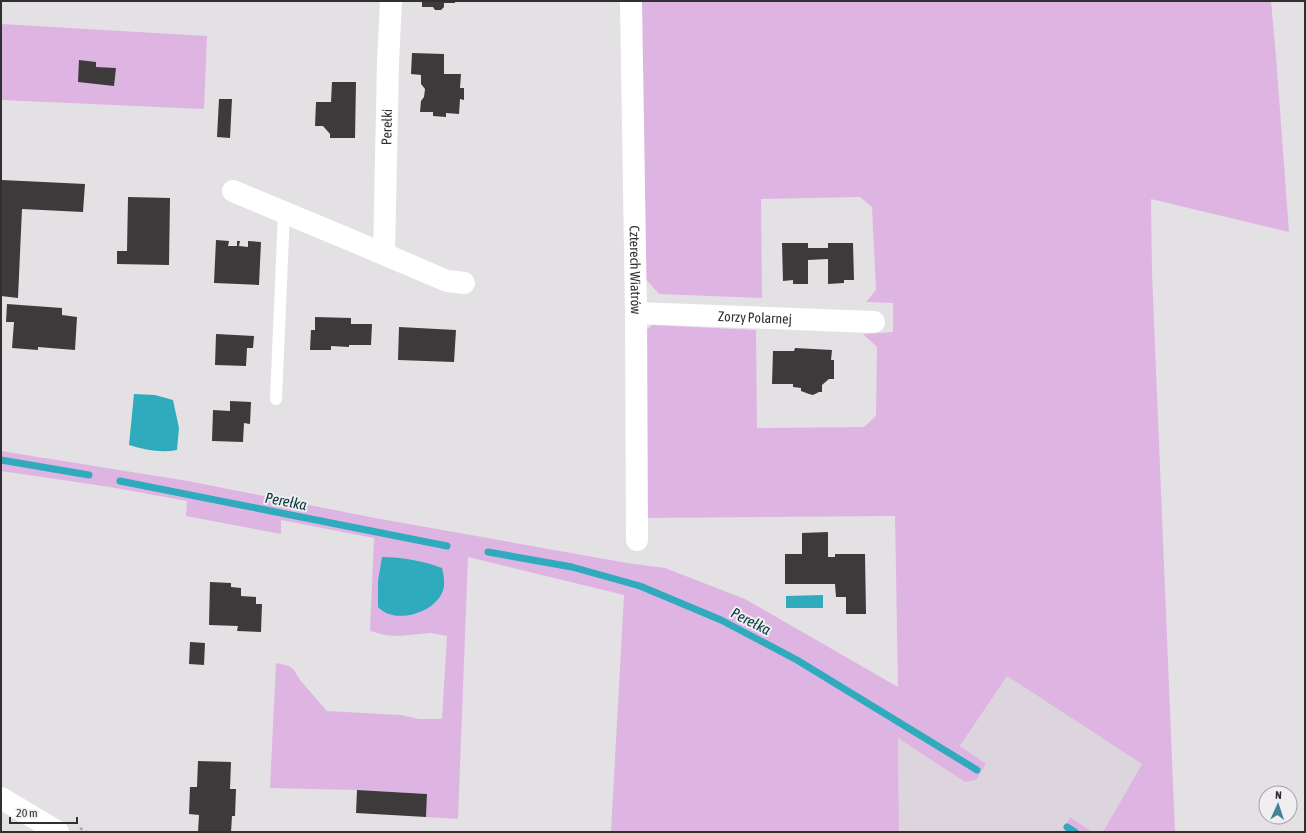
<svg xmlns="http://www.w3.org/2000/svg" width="1306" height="833" viewBox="0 0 1306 833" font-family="'Asap Condensed',sans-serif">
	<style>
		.built { fill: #ddd5de }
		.green { fill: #deb5e2 }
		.water { fill: #2fabbd }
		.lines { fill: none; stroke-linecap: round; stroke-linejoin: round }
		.stream { stroke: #2fabbd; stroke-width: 7 }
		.building { fill: #3e3a3c }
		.path { stroke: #a9a7a9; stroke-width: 2.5; stroke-dasharray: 3 3; stroke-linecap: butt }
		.service { stroke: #fff; stroke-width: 12 }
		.minor { stroke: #fff; stroke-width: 22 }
		.tertiary { stroke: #fff; stroke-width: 22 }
		.labels { text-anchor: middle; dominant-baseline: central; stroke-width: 4; stroke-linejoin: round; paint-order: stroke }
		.street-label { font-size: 14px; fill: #313031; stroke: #f1eef1 }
		.water-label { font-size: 15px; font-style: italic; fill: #003840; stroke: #f1eef1 }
	</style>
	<rect width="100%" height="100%" fill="#e4e1e4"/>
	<path class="built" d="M1007,675L1143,764L1103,832H1092L1070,817L1064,829L1065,832H899L898,737L965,782L986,764L960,747Z"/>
	<path class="green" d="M637,1H1271L1276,56L1289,232L1151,199L1152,273L1175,832H1103L1142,764L1007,676L960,746L986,764L976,780L965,782L898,738L899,832H611L624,595L468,557L458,819L426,817L427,794L357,790L270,788L276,663L289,666L294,670L300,680L327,711L401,715L419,719H442L447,636L431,633L399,636L385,635L370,631L374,538L281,520V534L186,516L187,501L110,487L1,471V451L188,481L375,518L627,563L665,568L745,599L898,687L895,516L644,518V332L652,325L756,330L757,428L864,427L876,416L877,347L863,334L893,332V303L866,302L876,290L872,207L860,197L761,199L762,298L659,294L642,275Z
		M1,24L207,36L204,109L1,100Z
		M1070,817L1092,832H1065L1064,829Z"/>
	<path class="water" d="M134,394L155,395L173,400L179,428L177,450C161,453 145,450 129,445Z
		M382,557C403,557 423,561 442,568C444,576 446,587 441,595C432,611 406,620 389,614C385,613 381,610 378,607V581Z
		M823,595V608H786V596Z"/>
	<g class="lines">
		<path class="stream" d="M1,460L89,475
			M120,481L447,546
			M488,552L572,567L640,586L721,620L797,660L977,770
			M1067,827L1075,832"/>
	</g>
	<path class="building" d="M422,1H455V3H444V7L441,10H435L433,7H422Z
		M412,53L444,54V74H461L460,88H464V100L460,99L459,114L446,113V117L433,116V112H420L421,101L424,97L425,89L421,84V75L411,74Z
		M79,60L96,62V67L116,68L114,86L78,82Z
		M332,82H356L355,138H330V134L323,126H315L316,102H331Z
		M219,99H232L230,138L217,137Z
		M2,180L85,184L83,212L22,209L18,298L1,296V206Z
		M128,197L170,198L169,265L117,264V251H127Z
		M216,240L229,241L228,246H237V241H240L239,246L248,247V241L261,242L259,285L214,283Z
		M782,243H808V248H828V243H853L854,280H844V283L828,284V259L808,260V284H793V280L783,281Z
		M7,304L62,308V315L77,317L75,350L38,347V350L12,348L14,322H6Z
		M315,317L351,318V324H372L371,345H349V347L331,346V350H310L311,330H315Z
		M399,327L456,330L454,362L398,360Z
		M216,334L254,336L253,348H247L246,366L215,365Z
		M795,348L832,350L831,360H834V379H829L822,385V392H819L813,395L809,394L801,391V388L793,387V384H772L773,351H794Z
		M230,401L251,402L250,424L244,423L243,442L212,441L213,410L230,411Z
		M828,532V557H835V554H865L866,614H846V597H836L835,584H785V554H802V533Z
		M210,582L231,583V587L241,588V596L256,597V604H262L261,632L237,631L238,626L209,625Z
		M190,642L205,643L204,665L189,664Z
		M198,761L231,762L230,789H236L235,816H232L231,832H198L199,815L189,814L190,787H197Z
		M357,790L427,794L426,817L356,813Z"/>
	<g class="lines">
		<path class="path" d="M80,828L86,832"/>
		<path class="service" d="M276,399L284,213"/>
		<g class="minor">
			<path id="s1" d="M631,1L636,313L637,540"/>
			<path d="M233,191L372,249L447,281L464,283"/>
			<path id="s2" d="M384,254L388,63L391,1"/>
			<path id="s3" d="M636,313L874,322"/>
		</g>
		<path class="tertiary" d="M1,798L58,832"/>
	</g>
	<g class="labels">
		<g class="street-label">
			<text stroke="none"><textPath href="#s2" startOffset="127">Perełki</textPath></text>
			<text stroke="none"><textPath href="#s1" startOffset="269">Czterech Wiatrów</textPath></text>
			<text stroke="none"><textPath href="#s3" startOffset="119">Zorzy Polarnej</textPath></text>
		</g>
		<g class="water-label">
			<text transform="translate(286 501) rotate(11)">Perełka</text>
			<text transform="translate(751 621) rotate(27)">Perełka</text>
		</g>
	</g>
	<rect width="1306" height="833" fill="none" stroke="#313031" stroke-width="4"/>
	<g transform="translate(1278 805) rotate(3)"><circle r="19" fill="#f1eef1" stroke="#a4a2a4"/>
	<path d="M0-3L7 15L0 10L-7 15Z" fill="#428695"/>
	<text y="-6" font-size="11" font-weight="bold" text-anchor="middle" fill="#313031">N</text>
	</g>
	<path d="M10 817v6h67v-6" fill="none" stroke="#313031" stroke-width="2"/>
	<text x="16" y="817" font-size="12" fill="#313031" stroke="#f1eef1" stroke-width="3" paint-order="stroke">20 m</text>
</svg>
